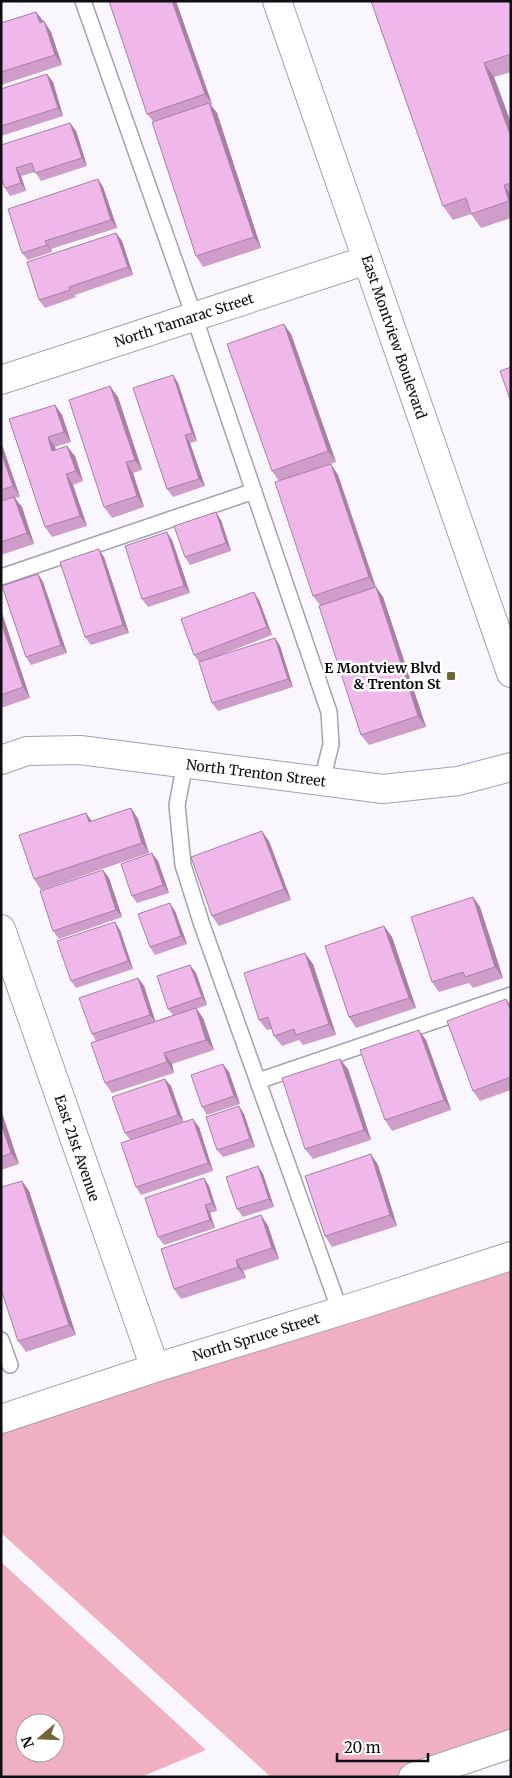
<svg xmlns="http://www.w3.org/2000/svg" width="512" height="1778" viewBox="0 0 512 1778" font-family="Merriweather,serif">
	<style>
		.green { fill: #f1b0c1; fill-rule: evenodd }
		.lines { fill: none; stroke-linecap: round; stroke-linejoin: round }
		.service-casing { stroke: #a4a1af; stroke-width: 18 }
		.minor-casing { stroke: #a4a1af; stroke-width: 30 }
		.tertiary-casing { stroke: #a4a1af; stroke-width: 30 }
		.secondary-casing { stroke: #a4a1af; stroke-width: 30 }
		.service { stroke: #fff; stroke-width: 15 }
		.minor { stroke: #fff; stroke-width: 28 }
		.tertiary { stroke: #fff; stroke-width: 28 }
		.secondary { stroke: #fff; stroke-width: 28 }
		.wall { fill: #ce9dca }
		.shaded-wall { fill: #a880a4 }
		.building { fill: #f0b7eb; stroke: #a880a4 }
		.poi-dot { fill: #6f6734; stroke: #fff; stroke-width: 2 }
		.labels { text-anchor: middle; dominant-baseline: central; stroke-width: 5; stroke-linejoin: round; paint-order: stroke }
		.street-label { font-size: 14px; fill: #0f0e12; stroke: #fff }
		.poi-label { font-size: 14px; font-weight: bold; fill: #0f0e12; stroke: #fff; text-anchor: end }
	</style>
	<rect width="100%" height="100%" fill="#f9f7fd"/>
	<path class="green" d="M511,1256V1744L413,1777H271L1,1533V1414Z
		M1,1562L206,1750L141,1777H1ZM25,1723H55V1753H25Z"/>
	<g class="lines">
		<g class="service-casing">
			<path id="service" d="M83,1L194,316L329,712L331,744L322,781
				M1,577L254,491
				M185,763L177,805L183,865L202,925L340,1311
				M258,1081L511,995
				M1,1340L10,1365"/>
		</g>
		<g class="minor-casing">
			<path id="minor" d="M1,380L367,260
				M1,760L27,751L80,750L383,789L458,781L511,767
				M1,929L155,1368
				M1,1419L155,1368L363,1304L511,1256"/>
		</g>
		<g class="tertiary-casing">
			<path id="tertiary" d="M413,1777L511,1744"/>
		</g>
		<g class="secondary-casing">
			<path id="secondary" d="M277,1L511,673"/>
		</g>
		<use href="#service" class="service"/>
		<use href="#minor" class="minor"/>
		<use href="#tertiary" class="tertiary"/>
		<use href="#secondary" class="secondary"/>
	</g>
	<path class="wall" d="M109,1H176L212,104L211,105L217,113L261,248L203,267L196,256L153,121L147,114Z
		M371,1H511V72L494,77L511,123V218L481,228L471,214L453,220L443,206Z
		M36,12L51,32L62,65L1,85V23Z
		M47,74L53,82L63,116L1,136V89Z
		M70,123L76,131L87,166L41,181L35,172L21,176L26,191L10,196L5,188L1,177Z
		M98,179L103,187L117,228L51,249L52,252L28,260L22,253Z
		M116,233L122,241L133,275L75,295L76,297L45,308L39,300Z
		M291,334L336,462L290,478L338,475L376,587L383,597L426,727L369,745L361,735L320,605L313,596L279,481L272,471Z
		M173,375L178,383L197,441L190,443L205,486L173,497L167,489Z
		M118,397L142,470L133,473L144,507L112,518L104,507Z
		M55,405L62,415L71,442L55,447L56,450L75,456L83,481L73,485L87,526L52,537L45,527L9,419Z
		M1,442L20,497L15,498L22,507L34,544L1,555Z
		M221,520L231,551L190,565L185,557Z
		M172,540L190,593L148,607L142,599Z
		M104,557L129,633L91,645L85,637Z
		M38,574L43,582L67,653L31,665L26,657Z
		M259,600L272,635L210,659L275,638L280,646L293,687L218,711L212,703L199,662L194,655Z
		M1,610L30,698L1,708Z
		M131,808L138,819L149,853L41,890L34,879L92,821Z
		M269,841L291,900L219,926L212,916Z
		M158,861L169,893L137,903L132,896Z
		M103,870L109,878L122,917L59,939L53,931Z
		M473,897L480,907L503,978L473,988L469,983L439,992L432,982Z
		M175,911L187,944L155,955L150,947Z
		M384,926L392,937L416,1008L356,1028L349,1017Z
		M120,930L133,969L76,988L71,981Z
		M313,964L336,1035L303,1045L299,1040L282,1046L274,1036L272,1029L267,1030L259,1020Z
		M190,965L196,973L207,1005L196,1009L203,1018L214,1050L172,1064L174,1073L112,1093L105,1083L96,1041L92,1034L138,978L144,986L155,1021L173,1015L168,1009Z
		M511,1006V1090L480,1101L473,1091Z
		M426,1040L451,1110L392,1131L385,1120Z
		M348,1069L371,1140L313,1159L305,1149Z
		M229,1072L240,1104L207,1115L202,1107Z
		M165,1079L171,1086L183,1123L199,1127L213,1171L141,1195L136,1187L130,1140L125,1133Z
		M1,1110L19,1164L1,1170Z
		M244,1114L255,1147L223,1157L217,1150Z
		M378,1165L397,1226L332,1247L325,1236Z
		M258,1166L263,1174L274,1207L243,1217L237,1209Z
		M204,1178L209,1186L217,1211L210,1213L215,1228L164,1245L158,1237Z
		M22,1181L29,1191L76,1335L26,1352L18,1341Z
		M261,1215L268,1226L279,1259L243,1271L246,1278L181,1299L174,1289Z"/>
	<path class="shaded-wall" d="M172,1H176L212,104L205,94Z
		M36,12L44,22L40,23Z
		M44,21L51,32L62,65L55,55Z
		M484,63L494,77L511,123V137Z
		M47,74L53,82L63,116L58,108Z
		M209,103L217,113L261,248L254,237Z
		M70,123L76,131L87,166L82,158Z
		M16,168L21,176L26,191L21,183Z
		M98,179L103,187L117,228L111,220Z
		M504,185L511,195V203L509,201Z
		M116,233L122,241L133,275L128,267Z
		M45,241L51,249L52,252L47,245Z
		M284,324L291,334L336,462L328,451Z
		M173,375L178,383L197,441L192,433Z
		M110,386L118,397L142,470L135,460Z
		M55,405L62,415L71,442L64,432Z
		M185,435L190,443L205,486L199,479Z
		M48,437L55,447L59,462L52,451Z
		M1,442L20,497L13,486L1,452Z
		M67,446L75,456L83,481L76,471Z
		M126,462L133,473L144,507L137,496Z
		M331,464L338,475L376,588L369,577Z
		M66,474L73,485L87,526L80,516Z
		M14,497L22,507L34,544L27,533Z
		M216,512L221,520L231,551L226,543Z
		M167,532L172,540L190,593L184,586Z
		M99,549L104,557L129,633L123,625Z
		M38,574L43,582L67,653L61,645Z
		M376,587L383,597L426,727L418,716Z
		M254,592L259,600L272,635L267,627Z
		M1,610L30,698L23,687L1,622Z
		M275,638L280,646L293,687L288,679Z
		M131,808L138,819L149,853L142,843Z
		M86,813L94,824L89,822Z
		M262,831L269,841L291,900L284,889Z
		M152,853L158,861L169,893L163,885Z
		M103,870L109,878L122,917L116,910Z
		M473,897L480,907L503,978L495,967Z
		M170,903L175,911L187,944L181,936Z
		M115,922L120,930L133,969L128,961Z
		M384,926L392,937L416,1008L409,998Z
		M305,953L313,964L336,1035L329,1024Z
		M190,965L196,973L207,1005L202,997Z
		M138,978L144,986L156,1023L150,1015Z
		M506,999L511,1006V1011Z
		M196,1008L203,1018L214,1050L206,1040Z
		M419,1030L426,1040L451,1110L444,1100Z
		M164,1053L172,1064L174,1073L167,1062Z
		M340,1059L348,1069L371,1140L364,1130Z
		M223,1064L229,1072L240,1104L234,1096Z
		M165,1079L171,1086L184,1123L178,1115Z
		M239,1106L244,1114L255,1147L250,1139Z
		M1,1110L19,1164L11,1153L1,1123Z
		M193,1119L199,1127L213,1171L208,1163Z
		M371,1154L378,1165L397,1226L390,1215Z
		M258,1166L263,1174L274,1207L269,1199Z
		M204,1178L209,1186L217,1211L212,1203Z
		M22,1181L29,1191L76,1335L69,1325Z
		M205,1205L210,1213L215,1228L210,1220Z
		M261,1215L268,1226L279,1259L272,1248Z
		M236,1260L243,1271L246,1278L238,1267Z"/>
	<path class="building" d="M109,1H172L205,94L147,114Z
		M371,1H511V54L484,63L511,137V183L504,185L509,201L471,214L466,198L443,206Z
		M36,12L40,23L44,21L55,55L1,72V23Z
		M47,74L58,108L1,126V89Z
		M209,103L254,237L196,256L152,122Z
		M70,123L82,158L35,173L32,163L16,168L21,183L5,188L1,177V145Z
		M98,179L111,220L45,241L47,245L22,253L8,209Z
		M116,233L128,267L69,287L70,290L39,300L27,262Z
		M284,324L328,451L272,471L227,344Z
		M511,367V402L500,371Z
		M173,375L192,433L185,435L199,479L167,489L133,388Z
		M110,386L135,460L126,462L137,496L104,507L69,400Z
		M55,405L64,432L48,437L52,451L67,446L76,471L66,474L80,516L45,527L9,419Z
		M1,452L13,486L1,490Z
		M331,464L369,577L313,596L275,482Z
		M14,497L27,533L1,542V501Z
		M216,512L226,543L185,557L174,526Z
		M167,532L184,586L142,599L125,546Z
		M99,549L123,625L85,637L60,562Z
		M38,574L61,645L26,657L2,586Z
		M376,587L418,716L361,735L319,606Z
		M254,592L267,627L194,655L181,619Z
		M1,622L23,687L1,695Z
		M275,638L288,679L212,703L199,662Z
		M131,808L142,843L34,879L19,835L86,813L89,822Z
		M262,831L284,889L212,916L191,857Z
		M152,853L163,885L132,896L121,864Z
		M103,870L116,910L53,931L40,891Z
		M473,897L495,967L465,977L463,972L432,982L411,917Z
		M170,903L181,936L150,947L138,914Z
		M115,922L128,961L71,981L57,941Z
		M384,926L409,998L349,1017L325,946Z
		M305,953L329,1024L296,1035L294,1029L274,1036L268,1017L259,1020L244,973Z
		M190,965L202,997L168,1009L157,976Z
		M138,978L150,1015L92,1034L79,998Z
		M506,999L511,1011V1077L473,1091L447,1021Z
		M196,1008L206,1040L164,1053L167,1062L105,1083L91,1043Z
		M419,1030L444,1100L385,1120L360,1050Z
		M340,1059L364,1130L305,1149L282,1078Z
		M223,1064L234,1096L202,1107L191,1075Z
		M165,1079L178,1115L125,1133L112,1097Z
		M239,1106L250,1139L217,1150L206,1117Z
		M193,1119L208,1163L136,1187L121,1143Z
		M1,1123L11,1153L1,1157Z
		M371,1154L390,1215L325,1236L305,1176Z
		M258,1166L269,1199L237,1209L226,1177Z
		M204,1178L212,1203L205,1205L210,1220L158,1237L145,1198Z
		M22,1181L69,1325L18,1341L1,1289V1187Z
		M261,1215L272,1248L236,1260L238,1267L174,1289L161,1249Z"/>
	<rect class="poi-dot" x="446" y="671" width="10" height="10" rx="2.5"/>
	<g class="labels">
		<g class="street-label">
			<text transform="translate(184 320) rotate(-18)">North Tamarac Street</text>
			<text transform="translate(394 337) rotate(71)">East Montview Boulevard</text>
			<text transform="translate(256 773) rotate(7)">North Trenton Street</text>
			<text transform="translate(77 1148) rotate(71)">East 21st Avenue</text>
			<text transform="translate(256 1337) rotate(-17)">North Spruce Street</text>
		</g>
		<g class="poi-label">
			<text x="441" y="668">E Montview Blvd<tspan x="441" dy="16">&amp; Trenton St</tspan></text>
		</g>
	</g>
	<rect width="512" height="1778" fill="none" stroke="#0f0e12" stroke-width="5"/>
	<g transform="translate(40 1738) rotate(251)"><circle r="24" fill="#ffffff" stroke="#9f9fa0"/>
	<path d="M0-4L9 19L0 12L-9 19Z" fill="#6f6734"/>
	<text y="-8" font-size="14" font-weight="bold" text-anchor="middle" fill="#0f0e12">N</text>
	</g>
	<path d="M337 1753v8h91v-8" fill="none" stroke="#0f0e12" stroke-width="2.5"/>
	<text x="344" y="1753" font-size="15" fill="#0f0e12" stroke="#ffffff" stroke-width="4" paint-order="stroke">20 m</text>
</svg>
